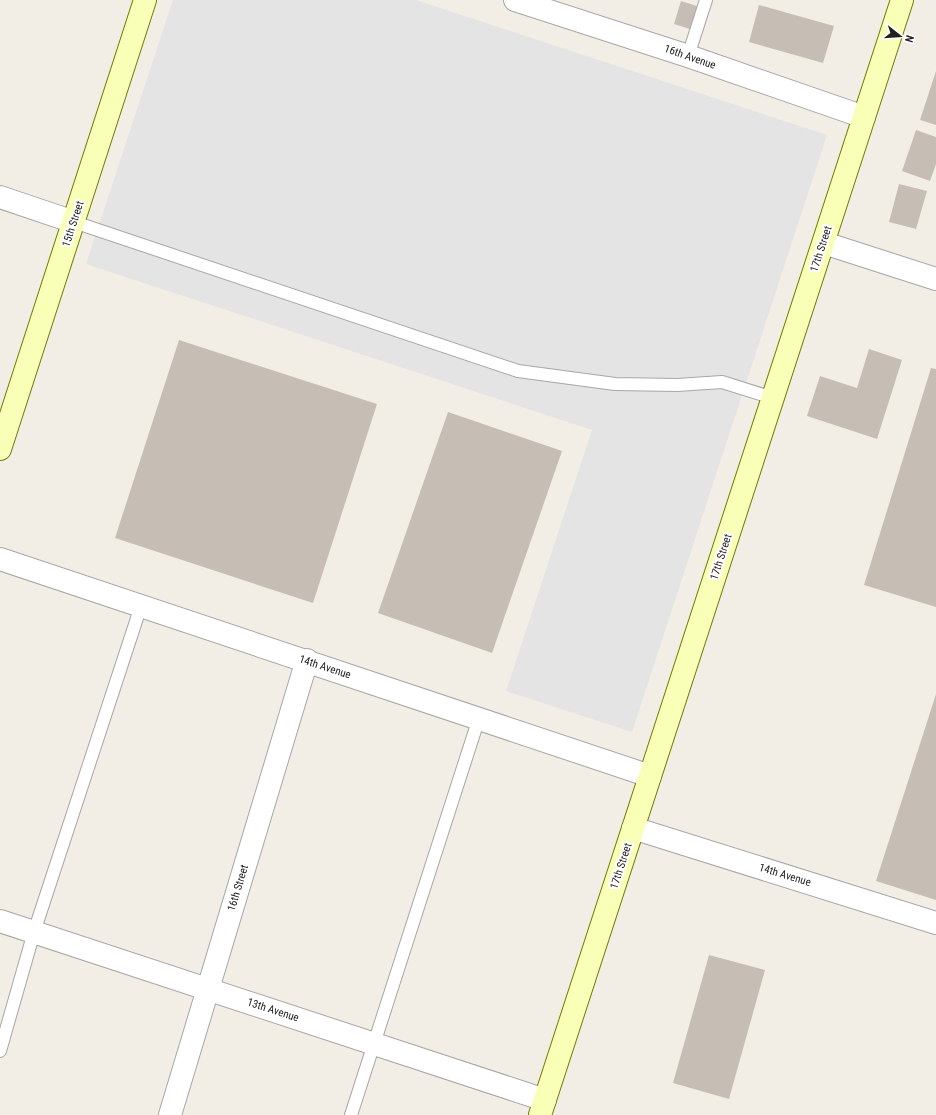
<svg xmlns="http://www.w3.org/2000/svg" width="936" height="1115" viewBox="0 0 936 1115" font-family="'Roboto Condensed',sans-serif">
	<style>
		.parking { fill: #e4e4e4 }
		.building { fill: #c6beb5 }
		.lines { fill: none; stroke-linecap: round; stroke-linejoin: round }
		.lane-casing { stroke: #a7a7a7; stroke-width: 14 }
		.street-casing { stroke: #a7a7a7; stroke-width: 24 }
		.secondary-casing { stroke: #6e7f00; stroke-width: 24 }
		.lane { stroke: #fff; stroke-width: 12 }
		.street { stroke: #fff; stroke-width: 22 }
		.secondary { stroke: #f9ffb7; stroke-width: 22 }
		.labels { text-anchor: middle; dominant-baseline: central; stroke-width: 4; stroke-linejoin: round; paint-order: stroke }
		.street-label { font-size: 11px; fill: #202020; stroke: #fff }
	</style>
	<rect width="100%" height="100%" fill="#f2eee6"/>
	<path class="parking" d="M173,0H416L827,135L632,732L506,691L592,430L86,264Z"/>
	<path class="building" d="M681,1L700,7L693,30L674,24Z
		M759,5L834,26L823,63L749,42Z
		M936,71V125L920,120Z
		M916,130L936,137V164L930,181L902,171Z
		M899,184L927,191L916,229L889,222Z
		M179,340L377,404L313,603L115,538Z
		M869,349L902,360L877,439L807,416L820,376L857,388Z
		M931,368L936,369V607L864,585Z
		M448,412L562,451L492,653L378,613Z
		M936,694V900L876,881Z
		M709,955L765,970L729,1099L673,1083Z"/>
	<g class="lines">
		<g class="lane-casing">
			<path id="lane" d="M688,56L706,0
				M74,222L518,371L615,384L677,385L722,382L773,398
				M0,1051L34,932L141,606
				M351,1115L479,718"/>
		</g>
		<g class="street-casing">
			<path id="street" d="M515,0L688,56L864,117
				M0,197L74,222
				M824,243L936,279
				M0,559L650,776
				M633,828L936,923
				M0,921L545,1100
				M170,1115L307,660"/>
		</g>
		<g class="secondary-casing">
			<path id="secondary" d="M0,449L145,0
				M540,1115L902,0"/>
		</g>
		<use href="#lane" class="lane"/>
		<use href="#street" class="street"/>
		<use href="#secondary" class="secondary"/>
	</g>
	<g class="labels">
		<g class="street-label">
			<text transform="translate(690 57) rotate(19)">16th Avenue</text>
			<text transform="translate(73 224) rotate(-72)">15th Street</text>
			<text transform="translate(821 249) rotate(-72)">17th Street</text>
			<text transform="translate(721 557) rotate(-72)">17th Street</text>
			<text transform="translate(325 667) rotate(18)">14th Avenue</text>
			<text transform="translate(621 866) rotate(-72)">17th Street</text>
			<text transform="translate(785 875) rotate(17)">14th Avenue</text>
			<text transform="translate(238 888) rotate(-73)">16th Street</text>
			<text transform="translate(273 1010) rotate(18)">13th Avenue</text>
		</g>
	</g>
	<g transform="translate(900 36) rotate(107)" stroke="#ffffff" stroke-width="3" paint-order="stroke">
	<path d="M0-3L7 15L0 10L-7 15Z" fill="#202020"/>
	<text y="-6" font-size="11" font-weight="bold" text-anchor="middle" fill="#202020">N</text>
	</g>
</svg>
